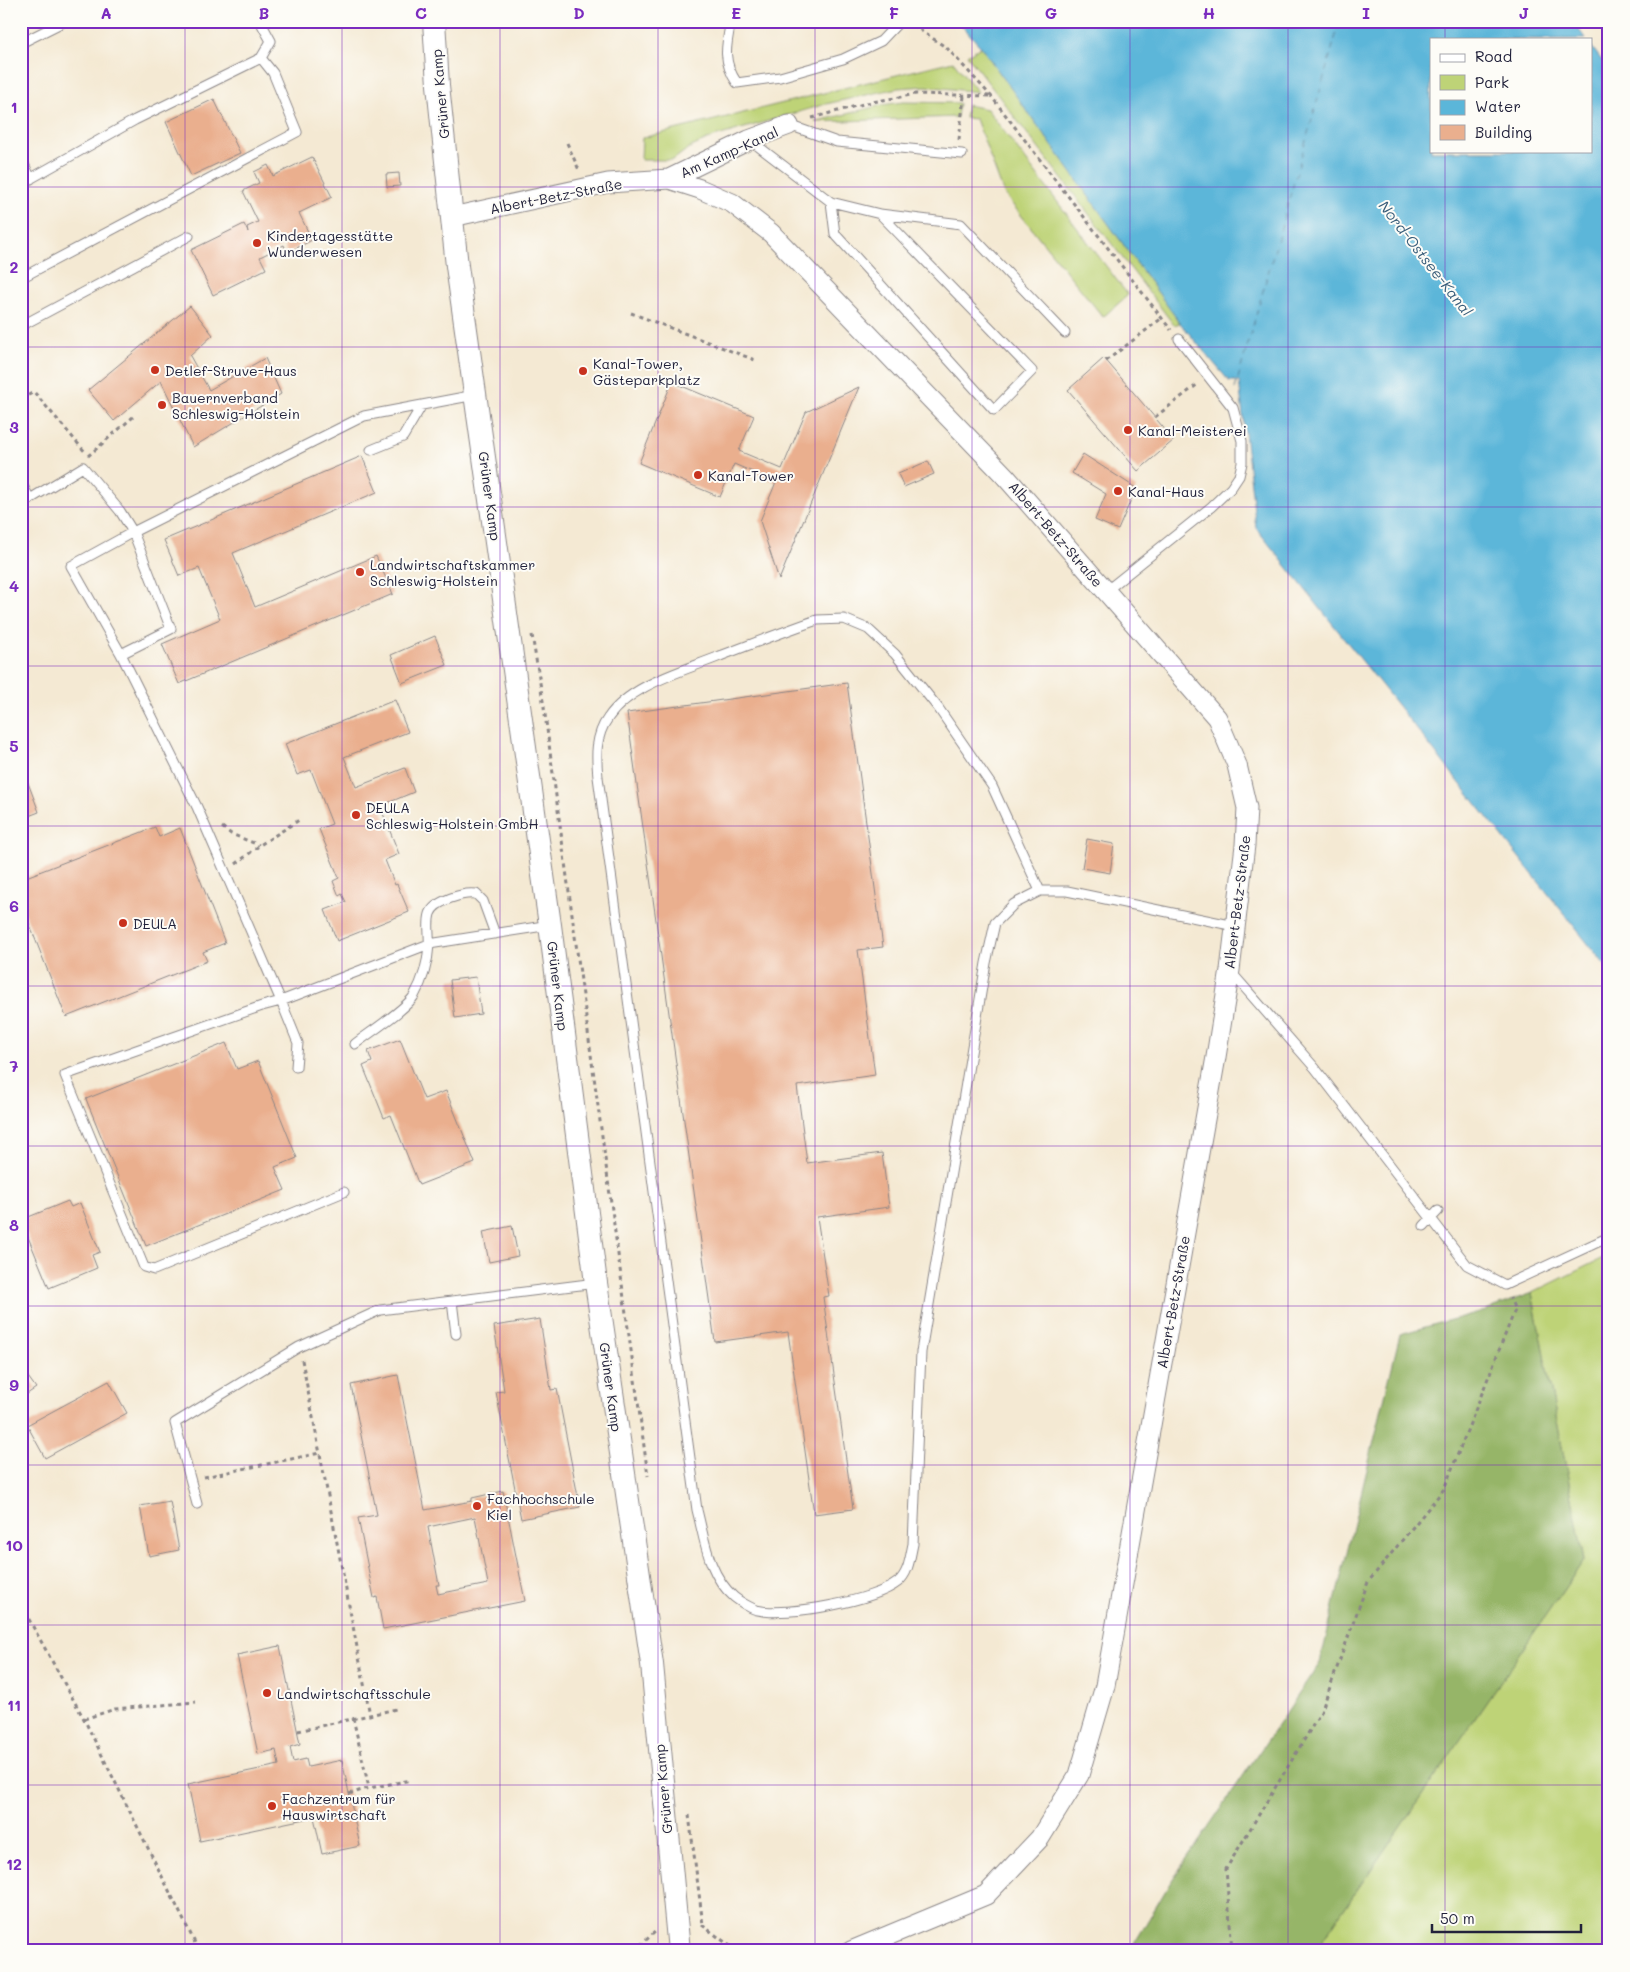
<svg xmlns="http://www.w3.org/2000/svg" width="1630" height="1972" viewBox="0 0 1630 1972" font-family="Mali,sans-serif">
	<style>
		.green { fill: #bed377; stroke: #707a59 }
		.forest { fill: #96b568; stroke: #5c6c52 }
		.water { fill: #5bb6d9; stroke: #3e6c8a }
		.lines { fill: none; stroke-linecap: round; stroke-linejoin: round }
		.ferry { stroke: #395d7a; stroke-width: 1; stroke-dasharray: 6 5; stroke-linecap: butt }
		.building { fill: #eaaf8e; fill-rule: evenodd }
		.service-casing { stroke: #8b8687; stroke-width: 11 }
		.minor-casing { stroke: #8b8687; stroke-width: 21 }
		.tertiary-casing { stroke: #8b8687; stroke-width: 24 }
		.path { stroke: #8b8687; stroke-width: 3; stroke-dasharray: 4 4; stroke-linecap: butt }
		.service { stroke: #fff; stroke-width: 9 }
		.minor { stroke: #fff; stroke-width: 19 }
		.tertiary { stroke: #fff; stroke-width: 22 }
		.grid { fill: none; stroke: #7b2cbf; stroke-width: 1; stroke-opacity: 0.55 }
		.poi-dot { fill: #c8321e; stroke: #fdfcf7; stroke-width: 2 }
		.labels { text-anchor: middle; dominant-baseline: central; stroke-width: 4; stroke-linejoin: round; paint-order: stroke }
		.street-label { font-size: 14px; fill: #22223b; stroke: #fdfcf7 }
		.poi-label { font-size: 14px; fill: #22223b; stroke: #fdfcf7; text-anchor: start }
		.water-label { font-size: 15px; font-style: italic; fill: #395d7a; stroke: #fdfcf7 }
		.neatline { fill: none; stroke: #7b2cbf; stroke-width: 2 }
		.grid-label { font-size: 16px; text-anchor: middle; font-weight: bold; fill: #7b2cbf }
	</style>
	<rect width="100%" height="100%" fill="#fdfcf7"/>
	<filter id="ink" filterUnits="userSpaceOnUse"><feTurbulence type="fractalNoise" baseFrequency=".02" numOctaves="2"/><feDisplacementMap in="SourceGraphic" scale="10" xChannelSelector="R" yChannelSelector="G"/><feConvolveMatrix kernelMatrix="1 2 1 2 8 2 1 2 1" color-interpolation-filters="sRGB"/></filter>
	<filter id="wash" filterUnits="userSpaceOnUse"><feTurbulence type="fractalNoise" baseFrequency=".0096" numOctaves="4" result="noise"/><feDisplacementMap in="SourceGraphic" scale="20" xChannelSelector="R" yChannelSelector="G"/><feGaussianBlur stdDeviation="1.12" result="paint"/><feColorMatrix in="noise" values="0 0 0 0 0 0 0 0 0 0 0 0 0 0 0 0 0 1.4 0 .05"/><feComposite in="paint" operator="in"/></filter>
	<g filter="url(#wash)">
		<rect width="100%" height="100%" fill="#f4e9d3"/>
		<path class="green" d="M981,47L1180,323L1174,325L967,55Z
			M953,61L978,92L926,86L898,88L826,104L714,137L689,148L673,160H641L642,138Z
			M903,102L959,103L957,117L815,122L882,105Z
			M967,105L987,109L1128,295L1103,317L1004,194L976,119L965,118Z
			M1609,1255V1951H1315L1584,1560L1532,1293Z"/>
		<path class="forest" d="M1532,1293L1584,1560L1315,1951H1130L1170,1883L1320,1663L1400,1334L1483,1311Z"/>
		<path class="water" d="M958,21H1572L1586,39H1431V151H1591V46L1609,70V970L1256,528L1239,381H1229L1180,323L981,47Z"/>
		<g class="lines">
			<path class="ferry" d="M1235,389L1340,21"/>
		</g>
		<g id="blocks">
			<path class="building" d="M214,99L240,153L191,176L166,122Z
				M312,157L332,197L299,213L312,240L287,253L284,245L260,257L266,269L213,295L191,250L244,224L248,232L247,227L258,222L243,191L259,183L254,172L268,165L273,176Z
				M399,173L400,186L387,187L386,174Z
				M190,306L213,335L190,356L209,390L265,358L281,394L193,447L161,381L114,421L88,390Z
				M1104,358L1174,440L1138,471L1068,390Z
				M672,382L754,416L739,451L782,469L806,412L859,387L779,580L760,521L776,482L734,464L720,497L639,463Z
				M1083,454L1136,488L1118,530L1095,520L1106,494L1072,473Z
				M362,456L377,492L233,553L255,607L376,556L393,594L179,684L162,644L220,619L199,568L179,576L164,540Z
				M928,461L934,474L904,487L898,474Z
				M435,636L447,665L402,683L391,655Z
				M847,683L883,947L858,950L875,1075L797,1086L807,1163L882,1153L889,1207L817,1217L829,1296L823,1297L853,1509L814,1514L788,1332L715,1342L627,713Z
				M395,700L408,732L344,757L356,787L405,768L414,792L380,806L399,854L385,860L395,885L397,884L409,912L337,941L325,910L346,902L342,894L339,896L333,881L339,878L319,829L332,824L311,770L297,775L285,744Z
				M25,775L39,812L21,819V777Z
				M155,827L159,837L180,828L225,943L203,952L207,961L66,1017L21,903V879Z
				M1087,839L1114,844L1110,873L1082,868Z
				M476,977L481,1014L455,1018L450,980Z
				M400,1039L424,1099L446,1091L475,1163L419,1185L391,1115L384,1118L363,1066L372,1062L368,1051Z
				M226,1043L237,1069L258,1061L297,1158L275,1167L285,1190L146,1246L86,1099Z
				M68,1201L71,1207L80,1203L100,1252L92,1255L97,1268L49,1288L21,1220Z
				M512,1226L518,1256L489,1262L483,1232Z
				M540,1319L551,1390L557,1389L580,1507L521,1519L496,1392L504,1391L494,1326Z
				M21,1367L36,1388L21,1398Z
				M398,1375L425,1510L472,1501V1498L503,1491L525,1601L383,1629L377,1597L374,1598L358,1518L377,1515L351,1385ZM475,1517L488,1584L438,1594L436,1585H439L428,1527Z
				M109,1381L127,1413L45,1458L27,1425Z
				M170,1501L179,1550L149,1556L140,1506Z
				M280,1646L300,1744L290,1747L293,1762L306,1759L308,1767L342,1760L360,1846L322,1854L314,1817L200,1841L188,1784L279,1765L276,1750L258,1754L237,1655Z"/>
		</g>
	</g>
	<g filter="url(#ink)">
		<use href="#blocks" fill-opacity="0" stroke="#8b8687" stroke-width="1"/>
		<g class="lines">
			<g class="service-casing">
				<path id="service" d="M731,21C726,46 722,61 737,83L780,77L843,59L881,41L900,21
					M21,43L65,21
					M789,125L837,142L962,154
					M750,140L831,202L835,234L994,410L1032,371L880,214
					M21,158L31,179
					M21,184L135,120L261,58L271,41L260,21
					M831,202L880,214L961,224L1065,333
					M21,278L297,132L273,73L261,58
					M21,326L189,236
					M475,395L364,416L133,532L71,566L121,654L197,807L281,1001L429,944L550,925
					M371,450L403,437L422,405
					M21,483L30,499L83,467L120,511L133,532L171,629L121,654
					M1106,591L1211,507L1231,488L1239,476L1242,463V441L1233,408L1179,339
					M1040,891L992,786L939,709L895,654L868,629L844,619L817,620C785,631 752,644 720,656C684,671 631,684 608,718C595,736 596,756 598,777L697,1510C705,1541 708,1574 734,1597C739,1601 750,1608 757,1610C786,1617 874,1601 898,1582C909,1573 910,1557 913,1544L921,1352L986,963L995,923L1014,904L1040,891H1067L1235,926
					M1231,972L1315,1068L1467,1265L1505,1285L1609,1237
					M355,1044C369,1033 406,1009 414,996C423,980 428,962 429,945C430,935 427,924 430,914C434,901 464,892 476,894L483,901L495,934
					M296,1067L298,1043L281,1001L262,1006L65,1075L144,1267L154,1270L344,1192
					M1424,1226L1438,1211
					M452,1301L456,1334
					M197,1504L175,1423L299,1347L380,1310L596,1283"/>
			</g>
			<g class="minor-casing">
				<path id="minor" d="M669,179L749,140L789,125
					M452,217L608,183L669,179L700,189L732,203L771,233L1005,476L1217,718L1237,765L1247,808L1245,845L1230,970L1216,1057L1105,1686L1079,1775L1040,1838L986,1895L851,1951"/>
			</g>
			<g class="tertiary-casing">
				<path id="tertiary" d="M434,21L438,85L457,266L550,925L596,1283L652,1664L679,1951"/>
			</g>
			<path class="path" d="M913,25L947,48L991,96L1171,330
				M812,118L867,103L916,94L991,96
				M959,140L964,96
				M567,143L579,170
				M631,313L755,360
				M1106,361L1162,318
				M21,399L34,392L86,453
				M1155,417L1198,384
				M88,456L133,417
				M532,635L544,707L648,1476
				M222,827L231,834L259,845
				M236,864L260,845L299,820
				M302,1360L370,1715
				M204,1477L320,1453
				M21,1605L84,1719L199,1951
				M353,1718L369,1788
				M84,1719L115,1709L196,1702
				M298,1731L396,1709
				M349,1794L369,1788L411,1780
				M689,1815L703,1925
				M702,1925L737,1951
				M634,1951L656,1931
				M1232,1951L1226,1869L1321,1712L1368,1582L1444,1489L1515,1310L1510,1298"/>
			<use href="#service" class="service"/>
			<use href="#minor" class="minor"/>
			<use href="#tertiary" class="tertiary"/>
		</g>
	</g>
	<path class="grid" d="M185,21V1951M342,21V1951M500,21V1951M658,21V1951M815,21V1951M972,21V1951M1130,21V1951M1288,21V1951M1445,21V39M1445,151V1951M21,187H1609M21,347H1609M21,507H1609M21,666H1609M21,826H1609M21,986H1609M21,1146H1609M21,1306H1609M21,1465H1609M21,1625H1609M21,1785H1609"/>
	<g class="poi-dot">
		<circle cx="257" cy="243" r="5"/>
		<circle cx="155" cy="370" r="5"/>
		<circle cx="583" cy="371" r="5"/>
		<circle cx="162" cy="405" r="5"/>
		<circle cx="1128" cy="430" r="5"/>
		<circle cx="698" cy="475" r="5"/>
		<circle cx="1118" cy="491" r="5"/>
		<circle cx="360" cy="572" r="5"/>
		<circle cx="356" cy="815" r="5"/>
		<circle cx="123" cy="923" r="5"/>
		<circle cx="477" cy="1506" r="5"/>
		<circle cx="267" cy="1693" r="5"/>
		<circle cx="272" cy="1806" r="5"/>
	</g>
	<g class="labels">
		<g class="street-label">
			<text transform="translate(440 94) rotate(-95)">Grüner Kamp</text>
			<text transform="translate(729 152) rotate(-24)">Am Kamp-Kanal</text>
			<text transform="translate(556 196) rotate(-11)">Albert-Betz-Straße</text>
			<text transform="translate(490 496) rotate(82)">Grüner Kamp</text>
			<text transform="translate(1056 534) rotate(49)">Albert-Betz-Straße</text>
			<text transform="translate(1237 902) rotate(-83)">Albert-Betz-Straße</text>
			<text transform="translate(558 986) rotate(83)">Grüner Kamp</text>
			<text transform="translate(1173 1302) rotate(-80)">Albert-Betz-Straße</text>
			<text transform="translate(611 1387) rotate(82)">Grüner Kamp</text>
			<text transform="translate(663 1789) rotate(-95)">Grüner Kamp</text>
		</g>
		<g class="poi-label">
			<text x="267" y="235">Kindertagesstätte<tspan x="267" dy="16">Wunderwesen</tspan></text>
			<text x="593" y="363">Kanal-Tower,<tspan x="593" dy="16">Gästeparkplatz</tspan></text>
			<text x="165" y="370">Detlef-Struve-Haus</text>
			<text x="172" y="397">Bauernverband<tspan x="172" dy="16">Schleswig-Holstein</tspan></text>
			<text x="1138" y="430">Kanal-Meisterei</text>
			<text x="708" y="475">Kanal-Tower</text>
			<text x="1128" y="491">Kanal-Haus</text>
			<text x="370" y="564">Landwirtschaftskammer<tspan x="370" dy="16">Schleswig-Holstein</tspan></text>
			<text x="366" y="807">DEULA<tspan x="366" dy="16">Schleswig-Holstein GmbH</tspan></text>
			<text x="133" y="923">DEULA</text>
			<text x="487" y="1498">Fachhochschule<tspan x="487" dy="16">Kiel</tspan></text>
			<text x="277" y="1693">Landwirtschaftsschule</text>
			<text x="282" y="1798">Fachzentrum für<tspan x="282" dy="16">Hauswirtschaft</tspan></text>
		</g>
		<g class="water-label">
			<text transform="translate(1426 258) rotate(52)">Nord-Ostsee-Kanal</text>
		</g>
	</g>
	<rect width="1630" height="1972" fill="none" stroke="#fdfcf7" stroke-width="55"/>
	<rect x="1430" y="38" width="162" height="115" fill="#fdfcf7" stroke="#a5a5ac"/>
	<rect x="1440" y="54" width="25" height="8" fill="#ffffff" stroke="#a5a5ac"/>
	<text x="1475" y="62" font-size="15" fill="#22223b">Road</text>
	<rect x="1440" y="75" width="25" height="15" fill="#bed377" stroke="#a5a5ac"/>
	<text x="1475" y="88" font-size="15" fill="#22223b">Park</text>
	<rect x="1440" y="100" width="25" height="15" fill="#5bb6d9" stroke="#a5a5ac"/>
	<text x="1475" y="112" font-size="15" fill="#22223b">Water</text>
	<rect x="1440" y="125" width="25" height="15" fill="#eaaf8e" stroke="#a5a5ac"/>
	<text x="1475" y="138" font-size="15" fill="#22223b">Building</text>
	<path d="M1432 1924v8h149v-8" fill="none" stroke="#22223b" stroke-width="2.5"/>
	<text x="1440" y="1924" font-size="15" fill="#22223b" stroke="#fdfcf7" stroke-width="4" paint-order="stroke">50 m</text>
	<rect x="28" y="28" width="1574" height="1916" class="neatline"/>
	<g class="grid-label">
		<text x="106" y="19">A</text>
		<text x="264" y="19">B</text>
		<text x="421" y="19">C</text>
		<text x="579" y="19">D</text>
		<text x="736" y="19">E</text>
		<text x="894" y="19">F</text>
		<text x="1051" y="19">G</text>
		<text x="1209" y="19">H</text>
		<text x="1366" y="19">I</text>
		<text x="1524" y="19">J</text>
		<text x="14" y="113">1</text>
		<text x="14" y="273">2</text>
		<text x="14" y="433">3</text>
		<text x="14" y="592">4</text>
		<text x="14" y="752">5</text>
		<text x="14" y="912">6</text>
		<text x="14" y="1072">7</text>
		<text x="14" y="1231">8</text>
		<text x="14" y="1391">9</text>
		<text x="14" y="1551">10</text>
		<text x="14" y="1711">11</text>
		<text x="14" y="1870">12</text>
	</g>
</svg>
